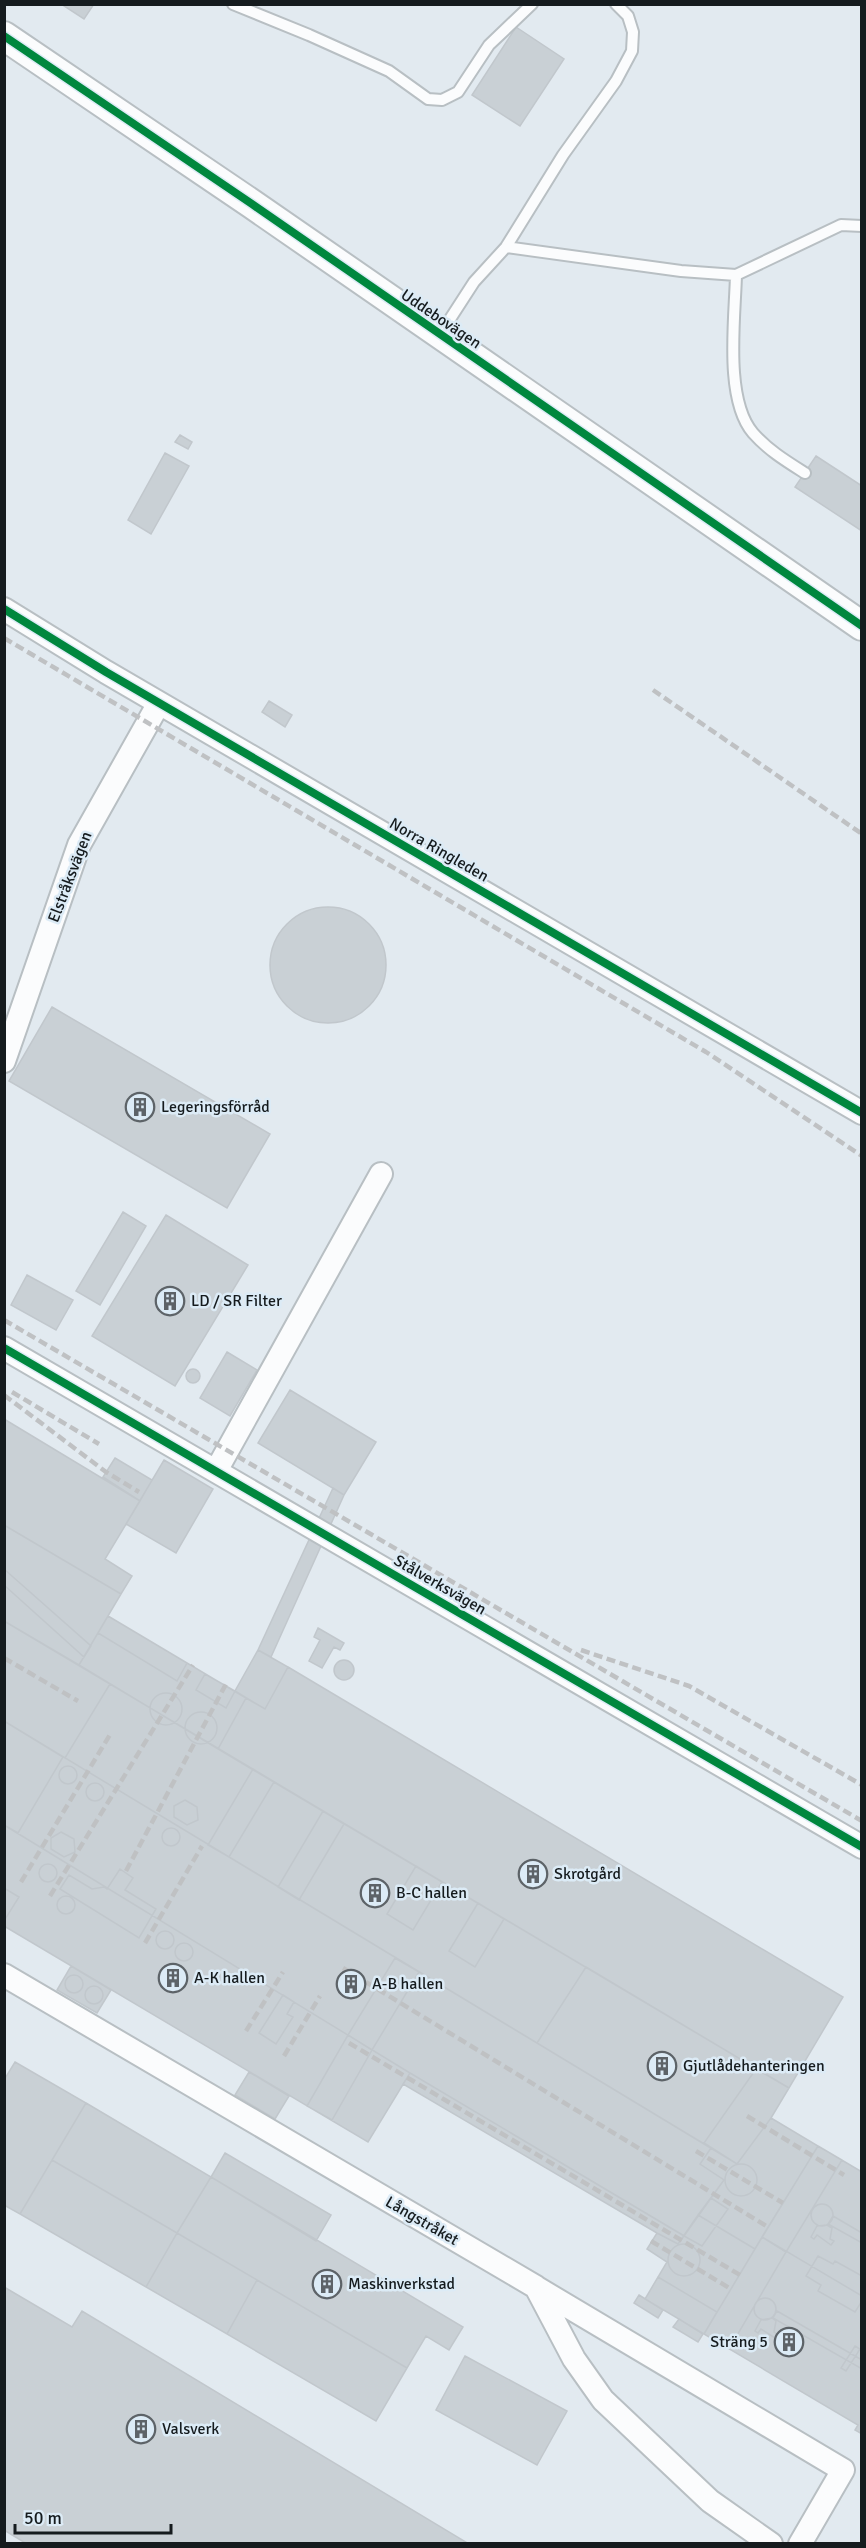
<svg xmlns="http://www.w3.org/2000/svg" width="866" height="2548" viewBox="0 0 866 2548" font-family="Signika,sans-serif">
	<style>
		.building { fill: #c9d0d5; stroke: #c1c7cc; stroke-width: 1.5 }
		.lines { fill: none; stroke-linecap: round; stroke-linejoin: round }
		.service-casing { stroke: #b8bfc3; stroke-width: 14 }
		.minor-casing { stroke: #b8bfc3; stroke-width: 26 }
		.tertiary-casing { stroke: #b8bfc3; stroke-width: 32 }
		.service { stroke: #fbfcfd; stroke-width: 10 }
		.minor { stroke: #fbfcfd; stroke-width: 22 }
		.tertiary { stroke: #fbfcfd; stroke-width: 28 }
		.rail { stroke: #bfc1c3; stroke-width: 4.5; stroke-dasharray: 9 4.5; stroke-linecap: butt }
		.cycleway-casing { stroke: #dcebf6; stroke-width: 11 }
		.cycleway { stroke: #00873e; stroke-width: 8 }
		.labels { text-anchor: middle; dominant-baseline: central; stroke-width: 5; stroke-linejoin: round; paint-order: stroke }
		.street-label { font-size: 16px; fill: #151b1e; stroke: #dcebf6 }
		.poi-label { font-size: 16px; fill: #151b1e; stroke: #dcebf6; text-anchor: start }
	</style>
	<rect width="100%" height="100%" fill="#e2eaf0"/>
	<path class="building" d="M61,4H94L84,19Z
		M516,27L564,59L520,126L472,95Z
		M180,435L192,442L188,449L175,442Z
		M165,453L189,466L151,534L128,520Z
		M816,456L862,486V531L795,487Z
		M269,701L292,715L285,727L262,712Z
		M270 965a58 58 0 1 1 116 0a58 58 0 1 1-116 0Z
		M52,1007L270,1134L227,1208L9,1081Z
		M123,1212L146,1226L100,1305L76,1291Z
		M166,1215L248,1265L175,1386L92,1336Z
		M27,1275L73,1300L56,1330L11,1305Z
		M227,1352L257,1370L230,1416L200,1398Z
		M186 1376a7 7 0 1 1 14 0a7 7 0 1 1-14 0Z
		M290,1390L376,1442L344,1495L258,1443Z
		M4,1419L140,1501L105,1559L132,1576L121,1594L4,1525Z
		M115,1458L152,1480L140,1501L103,1477Z
		M164,1460L213,1489L176,1553L126,1524Z
		M333,1488L344,1495L271,1657L258,1650Z
		M4,1525L121,1594L79,1665L4,1621Z
		M4,1569L91,1646L84,1657L4,1585Z
		M108,1616L246,1698L218,1749L79,1665Z
		M108,1616L187,1663L177,1681L98,1633Z
		M4,1621L789,2088L771,2118L737,2164L4,1721Z
		M4,1621L110,1684L65,1758L4,1721Z
		M318,1628L344,1643L340,1650L334,1647L322,1668L309,1661L320,1640L314,1637Z
		M258,1650L288,1667L265,1709L235,1691Z
		M334 1670a10 10 0 1 1 20 0a10 10 0 1 1-20 0Z
		M288,1667L843,1997L789,2088L218,1749L246,1698L265,1709Z
		M205,1674L235,1691L226,1708L196,1690Z
		M150 1709a16 16 0 1 1 32 0a16 16 0 1 1-32 0Z
		M185 1728a16 16 0 1 1 32 0a16 16 0 1 1-32 0Z
		M4,1721L711,2148L700,2164L724,2180L684,2236L410,2073L4,1825Z
		M4,1721L63,1757L18,1833L4,1825Z
		M59 1775a9 9 0 1 1 18 0a9 9 0 1 1-18 0Z
		M253,1769L274,1782L229,1857L208,1845Z
		M86 1792a9 9 0 1 1 18 0a9 9 0 1 1-18 0Z
		M185,1800L197,1807L198,1820L187,1825L174,1817V1806Z
		M323,1811L344,1824L299,1900L278,1887Z
		M4,1825L410,2073L368,2142L4,1926Z
		M162 1837a9 9 0 1 1 18 0a9 9 0 1 1-18 0Z
		M61,1832L74,1839L75,1852L64,1857L51,1849V1838Z
		M39 1873a9 9 0 1 1 18 0a9 9 0 1 1-18 0Z
		M416,1866L442,1882L413,1930L387,1914Z
		M120,1869L133,1878L125,1890L156,1909L139,1938L60,1889L69,1875L92,1889L104,1887L107,1889Z
		M4,1888L19,1897L4,1921Z
		M57 1905a9 9 0 1 1 18 0a9 9 0 1 1-18 0Z
		M478,1903L504,1919L475,1967L449,1951Z
		M156 1940a9 9 0 1 1 18 0a9 9 0 1 1-18 0Z
		M175 1952a9 9 0 1 1 18 0a9 9 0 1 1-18 0Z
		M395,1958L419,1972L372,2050L348,2035Z
		M71,1966L111,1990L97,2013L57,1990Z
		M586,1967L789,2088L771,2118L737,2164L537,2043Z
		M65 1984a9 9 0 1 1 18 0a9 9 0 1 1-18 0Z
		M85 1995a9 9 0 1 1 18 0a9 9 0 1 1-18 0Z
		M283,1995L294,2002L287,2014L293,2017L276,2044L259,2033Z
		M348,2035L372,2050L332,2120L307,2106Z
		M15,2062L86,2103L20,2214L4,2205V2080Z
		M756,2069L789,2088L771,2118L737,2164L704,2143Z
		M249,2072L289,2096L275,2119L235,2095Z
		M410,2073L683,2235L684,2236L678,2244L657,2233L403,2084Z
		M86,2103L211,2177L177,2233L52,2160Z
		M771,2118L818,2146L755,2249L698,2215L724,2180L700,2164L711,2148L737,2164Z
		M818,2146L862,2172V2296L762,2237Z
		M818,2146L842,2160L786,2252L762,2237Z
		M225,2153L331,2215L316,2241L211,2177Z
		M52,2160L177,2233L146,2287L20,2214Z
		M725 2180a16 16 0 1 1 32 0a16 16 0 1 1-32 0Z
		M211,2177L463,2327L449,2350L426,2336L407,2368L177,2233Z
		M711,2198L728,2209L702,2246L684,2236Z
		M811 2215a11 11 0 1 1 22 0a11 11 0 1 1-22 0Z
		M698,2215L755,2249L704,2334L645,2299L667,2262L647,2249L657,2233L678,2244Z
		M833,2216L862,2233V2243L828,2224Z
		M827,2225L832,2228L830,2239L834,2241L831,2245L817,2235L814,2239L811,2237L817,2226Z
		M177,2233L257,2280L227,2334L146,2287Z
		M762,2237L862,2296V2434L855,2430L858,2425L704,2334Z
		M762,2237L786,2252L729,2349L704,2334Z
		M668 2260a16 16 0 1 1 32 0a16 16 0 1 1-32 0Z
		M818,2256L833,2264L835,2261L862,2276V2301L855,2312L818,2291L821,2285L806,2276Z
		M658,2277L717,2312L704,2334L645,2299Z
		M257,2280L407,2368L376,2421L227,2334Z
		M4,2287L72,2327L82,2311L469,2544H27L4,2530Z
		M639,2295L663,2310L658,2318L634,2303Z
		M754 2309a11 11 0 1 1 22 0a11 11 0 1 1-22 0Z
		M777,2311L862,2360V2369L773,2318Z
		M772,2318L776,2321L774,2332L778,2335L775,2338L761,2329L758,2333L755,2331L761,2320Z
		M679,2319L703,2334L698,2342L673,2327Z
		M855,2346L860,2349L846,2371L841,2368Z
		M465,2356L567,2411L537,2465L436,2410Z"/>
	<g class="lines">
		<g class="service-casing">
			<path id="service" d="M233,4L309,35L389,71L428,99L442,100L458,92L489,45L532,4
				M506,247L681,271L736,275L841,225L862,226
				M736,275C735,318 724,399 753,433C768,450 786,461 805,473
				M441,333L474,282L506,247L563,155L616,81L632,51L633,32L628,16L616,4"/>
		</g>
		<g class="minor-casing">
			<path id="minor" d="M4,609L106,672L862,1113
				M4,1061L79,845L159,703
				M4,1348L862,1847
				M216,1471L381,1174
				M4,1975L536,2287L574,2359L603,2400L710,2501L771,2544
				M537,2288L843,2470L800,2544"/>
		</g>
		<g class="tertiary-casing">
			<path id="tertiary" d="M4,36L252,204L862,626"/>
		</g>
		<use href="#service" class="service"/>
		<use href="#minor" class="minor"/>
		<use href="#tertiary" class="tertiary"/>
		<path class="rail" d="M4,638L706,1052L862,1156
			M653,690L862,834
			M4,1320L862,1821
			M12,1392L99,1444
			M4,1395L106,1472L139,1492
			M581,1650L689,1686L862,1785
			M4,1658L78,1701
			M126,1871L226,1684
			M21,1882L111,1733
			M50,1896L193,1665
			M145,1943L202,1846
			M343,1968L768,2227
			M246,2031L283,1972
			M349,2043L740,2275
			M284,2056L320,1996
			M747,2116L844,2175
			M696,2151L783,2203
			M651,2241L731,2289"/>
		<g class="cycleway-casing">
			<path id="cycleway" d="M4,36L252,204L862,626
				M4,609L106,672L862,1113
				M4,1348L862,1847"/>
		</g>
		<use href="#cycleway" class="cycleway"/>
	</g>
	<defs>
		<g id="building-ring" transform="scale(1.5)"><circle r="9.5" fill="#dcebf6" stroke="#5d6368" stroke-width="1.5"/><path d="M-4-6H4V6H1V3H-1V6H-4ZM-2.5-4.3h1.7v1.8h-1.7ZM.8-4.3h1.7v1.8H.8ZM-2.5-1h1.7V.8h-1.7ZM.8-1h1.7V.8H.8Z" fill="#5d6368"/></g>
	</defs>
	<g fill-rule="evenodd">
		<use href="#building-ring" x="140" y="1107"/>
		<use href="#building-ring" x="170" y="1301"/>
		<use href="#building-ring" x="533" y="1874"/>
		<use href="#building-ring" x="375" y="1893"/>
		<use href="#building-ring" x="173" y="1978"/>
		<use href="#building-ring" x="351" y="1984"/>
		<use href="#building-ring" x="662" y="2066"/>
		<use href="#building-ring" x="327" y="2284"/>
		<use href="#building-ring" x="789" y="2342"/>
		<use href="#building-ring" x="141" y="2429"/>
	</g>
	<g class="labels">
		<g class="street-label">
			<text transform="translate(441 319) rotate(34)">Uddebovägen</text>
			<text transform="translate(439 850) rotate(30)">Norra Ringleden</text>
			<text transform="translate(70 877) rotate(-69)">Elstråksvägen</text>
			<text transform="translate(440 1585) rotate(30)">Stålverksvägen</text>
			<text transform="translate(422 2221) rotate(30)">Långstråket</text>
		</g>
		<g class="poi-label">
			<text x="161" y="1107">Legeringsförråd</text>
			<text x="191" y="1301">LD / SR Filter</text>
			<text x="554" y="1874">Skrotgård</text>
			<text x="396" y="1893">B-C hallen</text>
			<text x="194" y="1978">A-K hallen</text>
			<text x="372" y="1984">A-B hallen</text>
			<text x="683" y="2066">Gjutlådehanteringen</text>
			<text x="348" y="2284">Maskinverkstad</text>
			<text x="768" y="2342" text-anchor="end">Sträng 5</text>
			<text x="162" y="2429">Valsverk</text>
		</g>
	</g>
	<rect width="866" height="2548" fill="none" stroke="#151b1e" stroke-width="12"/>
	<path d="M15 2524v9h156v-9" fill="none" stroke="#151b1e" stroke-width="3"/>
	<text x="24" y="2524" font-size="18" fill="#151b1e" stroke="#dcebf6" stroke-width="4.5" paint-order="stroke">50 m</text>
</svg>
